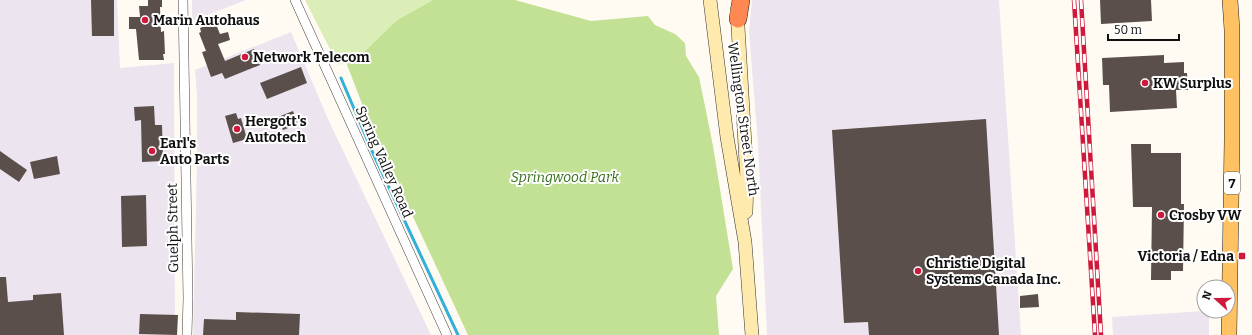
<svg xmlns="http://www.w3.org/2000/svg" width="1252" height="335" viewBox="0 0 1252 335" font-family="Bitter,serif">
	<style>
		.industrial { fill: #ece4ef }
		.green { fill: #dceeb7 }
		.forest { fill: #c2e195 }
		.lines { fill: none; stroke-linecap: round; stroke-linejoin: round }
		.stream { stroke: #31b0db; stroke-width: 3 }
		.building { fill: #5a4f4b }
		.street-casing { stroke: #434343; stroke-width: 10 }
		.secondary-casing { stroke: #323232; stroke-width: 14 }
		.primary-casing { stroke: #212121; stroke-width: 16 }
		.highway-casing { stroke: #212121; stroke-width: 18 }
		.street { stroke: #fff; stroke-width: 9 }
		.secondary { stroke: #ffeaae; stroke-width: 13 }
		.primary { stroke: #ffc263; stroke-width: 15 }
		.highway { stroke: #ff8751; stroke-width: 17 }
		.rail-casing { stroke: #cf193c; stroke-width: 4.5 }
		.rail { stroke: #fff; stroke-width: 3; stroke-dasharray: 9; stroke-linecap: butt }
		.poi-dot { fill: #cf193c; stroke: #fff; stroke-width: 1.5 }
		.labels { text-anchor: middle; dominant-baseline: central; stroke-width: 4; stroke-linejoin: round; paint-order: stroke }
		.shield { fill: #fff; stroke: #585858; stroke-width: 1 }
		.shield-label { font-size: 13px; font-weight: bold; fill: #101010 }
		.poi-label { font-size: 14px; font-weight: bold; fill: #101010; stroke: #fff; text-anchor: start }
		.street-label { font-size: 14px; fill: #101010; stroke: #fff }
		.park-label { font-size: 14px; font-style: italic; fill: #377018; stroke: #fff }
	</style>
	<rect width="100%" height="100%" fill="#fffbf3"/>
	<path class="industrial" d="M0,0H117L120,68L174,63L175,335H0Z
		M192,0H246L192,21Z
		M752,0H999L1021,335H767L758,144L749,32Z
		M291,32L328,119L431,335H193L197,161V95L195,70Z
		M1204,311H1209V335H1113L1112,317Z"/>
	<path class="green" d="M305,0H433L397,20L363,53L338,65Z"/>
	<path class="forest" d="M433,0H515L591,21L648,16L655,25L675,34L685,43L686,56L699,77L706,111L713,146L733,269L716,296L719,335H468L369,122L346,62L363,53L397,20Z"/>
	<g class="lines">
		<path class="stream" d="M341,78L372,151L458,335"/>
	</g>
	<path class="building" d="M91,0H114V36H92Z
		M148,0H162V7H160L161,32L164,31L165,54H163L164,60H139L136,29H129V17H140L139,6H148Z
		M1100,0H1151L1152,21L1101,24Z
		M215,22L220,34L228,32L230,40L218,44L225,61L254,49L260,65L225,79L222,73L211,77L202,52L206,51L199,33L201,32L200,28Z
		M1164,55V63L1184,62V73H1187L1188,90H1176L1177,108L1110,112L1109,85H1103L1102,58Z
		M301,67L307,83L267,99L260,83Z
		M154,106L155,125H162L163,161L142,162L141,120L135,121L134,107Z
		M293,111L298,124L283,130L278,117Z
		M236,113L238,119L241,118L247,139L233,143L225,116Z
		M986,119L999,335H869L868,322L844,323L832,130Z
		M1131,144H1151V153H1181V204H1184L1183,271H1171V280H1151L1152,207H1133Z
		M0,151L27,170L19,182L0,169Z
		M57,156L60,174L34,179L30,162Z
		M146,195L147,246L122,247L121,196Z
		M0,277H6L8,302L33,300V295L61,293L64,335H0Z
		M1038,294L1039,307L1020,308V296Z
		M236,312L300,314L299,335H203L204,319L236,320Z
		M140,314L178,315L177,335L139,334Z"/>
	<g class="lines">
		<g class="street-casing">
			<path id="street" d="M183,0L188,298L187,335
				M295,0L447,335"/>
		</g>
		<g class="secondary-casing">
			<path id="secondary" d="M710,0L727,137L745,242L752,335
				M737,10L747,179L746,212"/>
		</g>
		<g class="primary-casing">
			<path id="primary" d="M1229,335L1232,140V30L1230,0"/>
		</g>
		<g class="highway-casing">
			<path id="highway" d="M738,19L741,0"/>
		</g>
		<use href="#street" class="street"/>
		<use href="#secondary" class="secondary"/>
		<use href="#primary" class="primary"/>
		<use href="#highway" class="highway"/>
		<g class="rail-casing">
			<path id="rail" d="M1074,0L1095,335
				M1081,0L1101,335"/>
		</g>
		<use href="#rail" class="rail"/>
	</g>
	<g class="poi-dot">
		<circle cx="145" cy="20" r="4"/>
		<circle cx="245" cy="57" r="4"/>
		<circle cx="1145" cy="83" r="4"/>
		<circle cx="237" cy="129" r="4"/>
		<circle cx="152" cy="151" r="4"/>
		<circle cx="1161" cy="215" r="4"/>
		<rect x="1238" y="252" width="8" height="8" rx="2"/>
		<circle cx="918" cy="271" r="4"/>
	</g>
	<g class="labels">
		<rect class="shield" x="1224" y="172" width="16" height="22" rx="3"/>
		<g class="shield-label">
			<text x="1232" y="183">7</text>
		</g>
		<g class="poi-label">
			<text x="153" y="20">Marin Autohaus</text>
			<text x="253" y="57">Network Telecom</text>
			<text x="1153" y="83">KW Surplus</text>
			<text x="245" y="121">Hergott's<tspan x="245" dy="16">Autotech</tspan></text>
			<text x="160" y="143">Earl's<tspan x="160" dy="16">Auto Parts</tspan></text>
			<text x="1169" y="215">Crosby VW</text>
			<text x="1234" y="256" text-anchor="end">Victoria / Edna</text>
			<text x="926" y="263">Christie Digital<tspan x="926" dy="16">Systems Canada Inc.</tspan></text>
		</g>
		<g class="street-label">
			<text transform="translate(743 119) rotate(82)">Wellington Street North</text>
			<text transform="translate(384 162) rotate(66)">Spring Valley Road</text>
			<text transform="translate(173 228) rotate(-91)">Guelph Street</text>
		</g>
		<g class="park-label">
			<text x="565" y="177">Springwood Park</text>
		</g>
	</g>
	<g transform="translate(1216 299) rotate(291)"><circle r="19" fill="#ffffff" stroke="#9f9f9f"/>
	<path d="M0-3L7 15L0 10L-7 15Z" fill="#cf193c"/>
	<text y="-6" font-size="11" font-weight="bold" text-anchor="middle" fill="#101010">N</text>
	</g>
	<path d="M1108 34v6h71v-6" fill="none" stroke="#101010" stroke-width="2"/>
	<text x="1114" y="34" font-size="12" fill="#101010" stroke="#ffffff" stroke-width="3" paint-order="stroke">50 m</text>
</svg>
